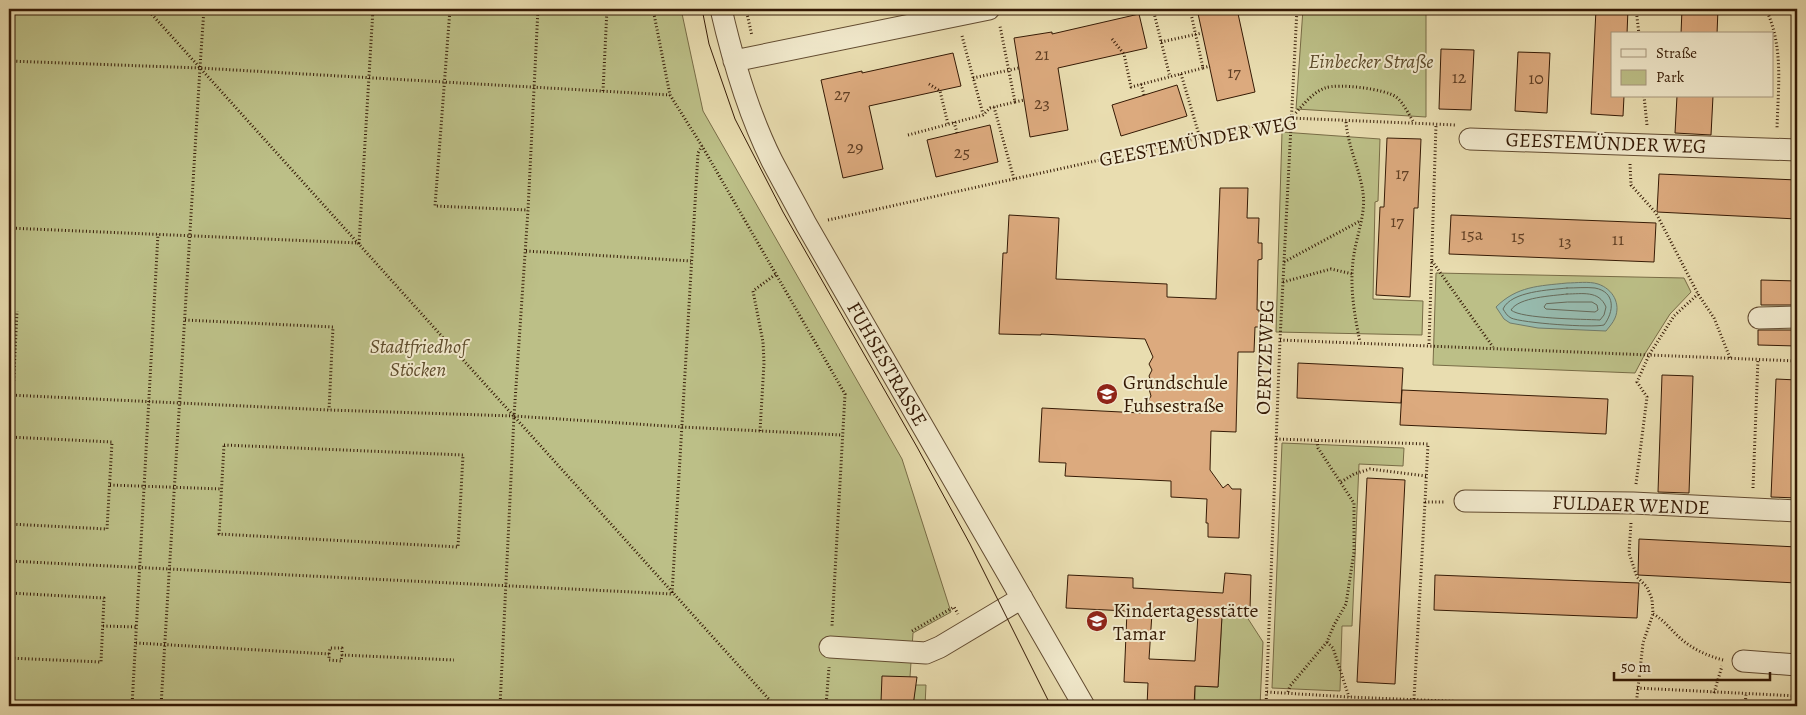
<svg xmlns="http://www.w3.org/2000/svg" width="1806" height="715" viewBox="0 0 1806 715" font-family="Alegreya,serif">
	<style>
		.green { fill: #bcbf87; stroke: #786c46 }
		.water { fill: #97bbaf; stroke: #707b6b }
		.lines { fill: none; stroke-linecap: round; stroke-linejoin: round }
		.shore { stroke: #666a5a; stroke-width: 1 }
		.building { fill: #dcaa7e; stroke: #351a05; fill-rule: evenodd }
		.minor-casing { stroke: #624b30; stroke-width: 23 }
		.path { stroke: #351a05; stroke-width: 3; stroke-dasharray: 1 2.5; stroke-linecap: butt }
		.minor { stroke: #f1e9cc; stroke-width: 21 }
		.tram { stroke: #351a05; stroke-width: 1 }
		.labels { text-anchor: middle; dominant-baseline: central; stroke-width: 4; stroke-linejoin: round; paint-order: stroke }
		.number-label { font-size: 18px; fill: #5f3e23 }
		.park-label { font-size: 20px; font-style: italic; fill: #5e4c2c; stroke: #f1e9cc }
		.street-label { font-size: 20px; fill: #351a05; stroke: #f1e9cc }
		.poi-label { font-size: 20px; fill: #351a05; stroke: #f1e9cc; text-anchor: start }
	</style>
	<rect width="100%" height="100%" fill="#e9ddb0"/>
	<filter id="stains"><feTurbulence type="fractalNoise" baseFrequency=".004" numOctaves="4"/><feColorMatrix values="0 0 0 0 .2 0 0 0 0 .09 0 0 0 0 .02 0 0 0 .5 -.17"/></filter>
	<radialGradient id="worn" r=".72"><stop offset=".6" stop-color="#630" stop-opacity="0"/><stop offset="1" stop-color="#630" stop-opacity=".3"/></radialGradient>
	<path class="green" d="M9,9H681L703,111L902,459L951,612L913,633L908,706H9Z
		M1303,9H1426V117L1296,109Z
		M1282,132L1380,139L1378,201L1375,202L1373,299L1423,301L1422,335L1276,332Z
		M1436,273L1684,278L1691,292L1670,314L1646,352L1635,373L1433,365Z
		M1282,443L1404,448L1403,466L1359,464L1352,626H1342L1340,691L1272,688Z
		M1245,614L1263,642L1260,706H1195V686L1218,687L1222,616Z
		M915,685H926L925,706H913Z"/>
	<path class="water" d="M1567,283C1576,283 1589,281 1598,284C1613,289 1621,304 1615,318C1613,323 1609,327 1606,331L1538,328L1510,323L1504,319L1496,307C1517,286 1539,286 1567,283Z"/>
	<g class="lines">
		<path class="shore" d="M1567,288C1576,288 1586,287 1595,288C1616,292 1614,312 1604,325C1592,328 1522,323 1511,318C1507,316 1505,312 1503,309C1511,291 1550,290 1567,288Z
			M1567,294C1582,294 1599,290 1606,307L1604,315L1600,320C1583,319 1521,319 1511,310C1519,297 1552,296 1567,294Z
			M1568,302H1592L1597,305L1598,310L1595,312L1546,309L1544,307L1546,304Z"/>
	</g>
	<path class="building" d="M1197,9H1237L1255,92L1217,101Z
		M1596,9H1628L1627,34H1612V96H1624L1623,116L1591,114Z
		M1682,9H1718L1717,34H1681Z
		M1139,14L1147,48L1058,68L1068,130L1030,137L1014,38L1052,32V34Z
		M1441,49L1474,50L1471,110L1439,109Z
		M1518,52L1550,53L1547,113L1515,111Z
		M953,53L961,86L869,106L883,169L843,178L821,80L862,71V73Z
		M1177,85L1187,116L1121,136L1112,105Z
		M1677,96H1713L1711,135L1675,133Z
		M990,125L998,162L936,177L927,140Z
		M1387,138L1421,139L1418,208H1414L1410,297L1376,295L1380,207H1384Z
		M1659,174L1797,180V219L1657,212Z
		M1220,188H1248L1247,218H1259L1258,243H1262V259L1258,260L1257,310H1259V327H1255L1254,352H1238L1236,432L1211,431L1210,470L1223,488L1228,484L1232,489H1241L1239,538L1208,537V523H1206L1207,499L1171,497V481L1065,476L1066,463L1039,462L1042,408L1141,413L1151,396L1149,389L1152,384L1149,376L1152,370L1149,364L1153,357L1145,339L1041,334V335L999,334L1003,253H1007L1009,215L1059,218L1056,279L1167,284V297L1216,299Z
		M1451,215L1656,223L1654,262L1449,254Z
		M1761,280L1797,281V305H1761Z
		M1758,330H1797V346L1758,345Z
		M1298,363L1403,368L1401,403L1297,398Z
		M1662,375L1693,376L1689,493L1658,492Z
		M1776,379L1797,380V498L1771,497Z
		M1402,390L1608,399L1606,434L1400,425Z
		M1367,478L1405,480L1395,684L1357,682Z
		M1639,539L1797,547V583L1638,575Z
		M1225,573L1251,575L1250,610L1245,614L1222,616L1218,687L1195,686L1194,706H1147L1148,683L1124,682L1127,611L1066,608L1068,575L1133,578V588L1223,593ZM1152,613L1198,615L1195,661L1149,659Z
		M1435,575L1639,583L1637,618L1434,610Z
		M882,676L917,677L913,706H882L883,702H881Z"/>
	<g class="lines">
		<g class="minor-casing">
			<path id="minor" d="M721,9C733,61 748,113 772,161C783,182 795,203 806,224L1084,706
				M734,61L989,9
				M1470,139L1797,150
				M1759,318L1797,317
				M1465,501L1633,503L1797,511
				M830,647L926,653L940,647L1022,598
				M1743,661L1797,665"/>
		</g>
		<path class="path" d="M13,9L9,61L200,68
			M147,9L775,706
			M450,9L435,206L528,210
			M653,9L670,95L702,146L845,394L832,626
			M746,9L752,36
			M1153,9L1170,77
			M1636,9L1639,34
			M1766,9C1784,48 1778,87 1777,129
			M962,36L983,114
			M1112,39L1124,54L1131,87L1203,68L1190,9
			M1161,42L1202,33
			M200,67L204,9
			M1203,68L1210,66
			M1181,74L1200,138
			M973,78L1019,68
			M929,84L940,91L948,124
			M1141,84L1144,95
			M603,91L607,9
			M1644,96L1647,125
			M1015,102L1024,100
			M994,107L1014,179
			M1291,118C1301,108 1311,93 1325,88C1338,83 1386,89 1396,97C1404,103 1409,115 1414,123
			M954,122L957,133
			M1346,122C1348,147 1360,169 1363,193C1366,212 1357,235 1354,254C1349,284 1354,313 1360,342
			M908,135L983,115L990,108L1015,102L1000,26
			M1630,164L1631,185L1656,213L1698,294L1714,318L1730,358
			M828,220L1290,118L1456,125
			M9,228L359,243L373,9
			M526,251L691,261
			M1432,261L1493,347
			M1284,262L1360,221
			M1283,282L1331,269L1353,274
			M185,320L333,327L329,410
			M1280,340L1797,361
			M1429,344L1436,125
			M9,395L329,410L514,416L528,210L538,9
			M13,395L17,311
			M760,431L764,363L763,342L753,291L776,274
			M9,437L112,442L107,529L9,524
			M1276,439L1428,444L1425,502H1445
			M224,445L463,455L458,547L219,534Z
			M1341,482L1354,474L1370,469L1426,476
			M1636,484L1647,397L1637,382L1649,355L1674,316L1698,294
			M110,485L222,489
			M1753,488L1758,359
			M1631,523L1629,553L1637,577L1647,587L1652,599L1653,614L1643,643L1636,706
			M9,561L672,594L698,153L702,146
			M9,593L104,598L101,662L9,658
			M1653,614C1664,620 1671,630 1680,638C1692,649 1708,656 1723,660
			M103,626L137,627
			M912,631L954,607L958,614
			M1327,642L1333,648L1349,697
			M136,643L329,654V660L341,661L342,655
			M329,654L330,648H342V655L454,660
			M1637,688L1797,696
			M1267,692L1349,697L1567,706
			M1288,692L1290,686L1327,642L1334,625L1346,604L1354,552V503L1318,448L1317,441
			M1714,693L1722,666
			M1414,699L1425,502
			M132,706L158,234
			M161,706L200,68L670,95
			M500,706L514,416L682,427L842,435
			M826,706L829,667
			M1266,706L1280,340L1297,9
			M1745,706L1746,695"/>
		<use href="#minor" class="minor"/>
		<path class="tram" d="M702,9L709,44L735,119L783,212L917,447L970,544L1051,706"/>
	</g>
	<defs>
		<g id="school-disc" transform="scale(1.125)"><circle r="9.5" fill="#8f2418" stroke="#f1e9cc"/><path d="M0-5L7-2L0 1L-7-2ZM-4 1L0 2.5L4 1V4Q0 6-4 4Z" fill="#fff"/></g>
	</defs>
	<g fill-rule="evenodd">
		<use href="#school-disc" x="1107" y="394"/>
		<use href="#school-disc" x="1097" y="621"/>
	</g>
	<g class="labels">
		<g class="number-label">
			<text x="1042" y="54">21</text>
			<text x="1234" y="72">17</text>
			<text x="1459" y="77">12</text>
			<text x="1536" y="78">10</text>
			<text x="842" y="94">27</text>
			<text x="1042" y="103">23</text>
			<text x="855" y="147">29</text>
			<text x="962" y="152">25</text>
			<text x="1402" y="173">17</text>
			<text x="1397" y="221">17</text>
			<text x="1472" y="234">15a</text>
			<text x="1518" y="236">15</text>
			<text x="1618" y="239">11</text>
			<text x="1565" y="241">13</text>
		</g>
		<g class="park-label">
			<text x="1371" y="61">Einbecker Straße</text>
			<text x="418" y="346">Stadtfriedhof<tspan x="418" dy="23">Stöcken</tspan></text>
		</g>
		<g class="street-label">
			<text transform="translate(1198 141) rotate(-11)">GEESTEMÜNDER WEG</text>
			<text transform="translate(1606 143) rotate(2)">GEESTEMÜNDER WEG</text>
			<text transform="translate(1265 357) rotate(-88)">OERTZEWEG</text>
			<text transform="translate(887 364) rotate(60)">FUHSESTRASSE</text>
			<text transform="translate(1631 505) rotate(2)">FULDAER WENDE</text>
		</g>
		<g class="poi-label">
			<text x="1123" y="382">Grundschule<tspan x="1123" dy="23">Fuhsestraße</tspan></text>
			<text x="1113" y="610">Kindertagesstätte<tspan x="1113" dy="23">Tamar</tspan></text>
		</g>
	</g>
	<rect width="1806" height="715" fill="none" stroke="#e9ddb0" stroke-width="30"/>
	<rect x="10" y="10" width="1786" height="695" fill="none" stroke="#351a05" stroke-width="2.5"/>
	<rect x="15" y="15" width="1776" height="685" fill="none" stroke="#351a05"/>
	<rect x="1611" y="32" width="162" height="65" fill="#f1e9cc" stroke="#a6967c"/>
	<rect x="1621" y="49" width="25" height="8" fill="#f1e9cc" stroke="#a6967c"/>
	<text x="1656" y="58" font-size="15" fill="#351a05">Straße</text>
	<rect x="1621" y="70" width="25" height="15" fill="#bcbf87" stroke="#a6967c"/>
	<text x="1656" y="82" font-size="15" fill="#351a05">Park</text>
	<path d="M1614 672v8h156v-8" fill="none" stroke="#351a05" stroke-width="2.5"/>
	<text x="1621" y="672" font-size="15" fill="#351a05" stroke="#f1e9cc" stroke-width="4" paint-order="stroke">50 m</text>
	<rect width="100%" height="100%" filter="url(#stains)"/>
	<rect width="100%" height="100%" fill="url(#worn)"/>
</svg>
